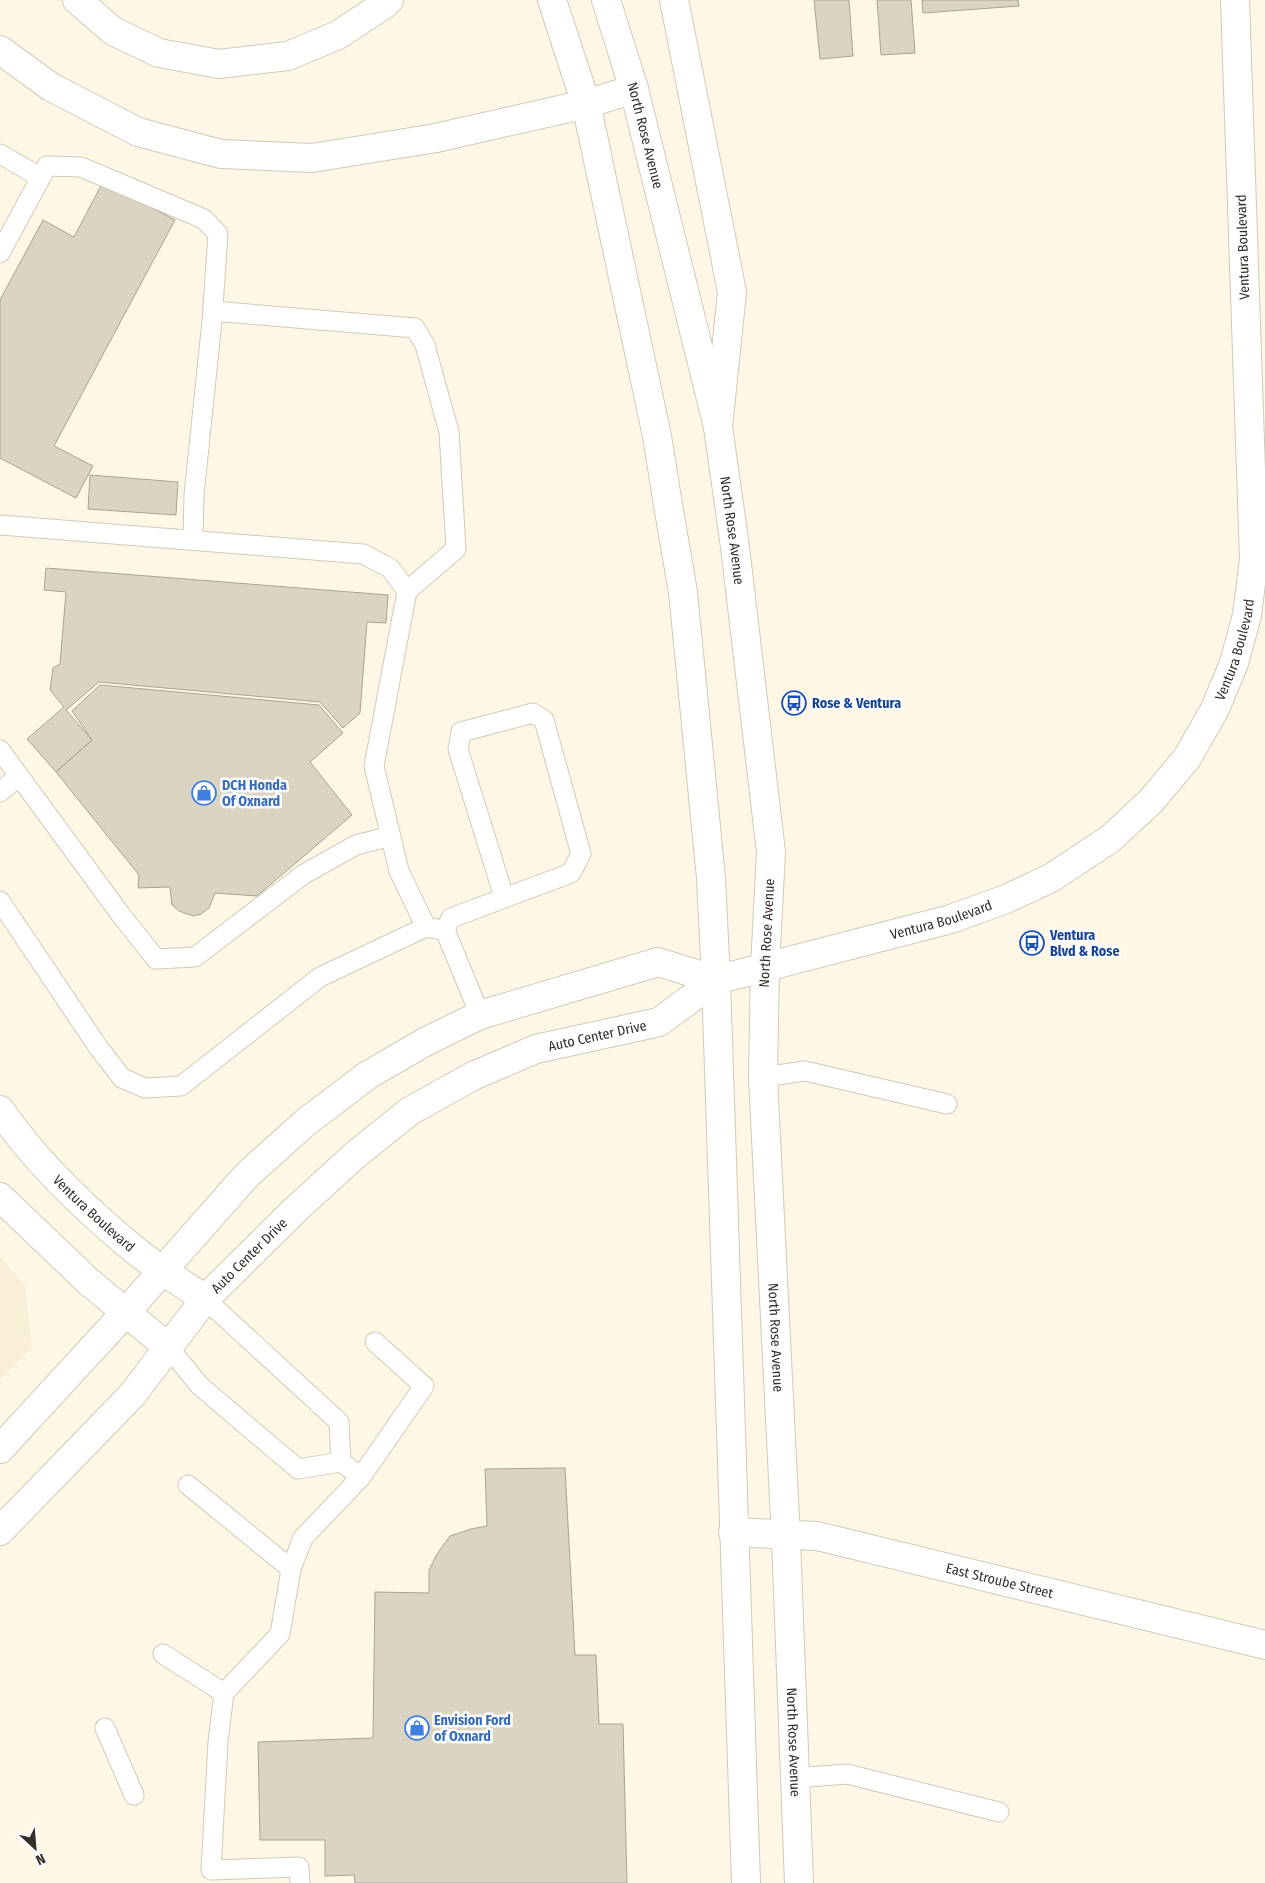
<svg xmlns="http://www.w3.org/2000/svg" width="1265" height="1883" viewBox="0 0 1265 1883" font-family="'Fira Sans Condensed',sans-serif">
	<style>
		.built { fill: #f9efd6 }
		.building { fill: #dbd4c3; stroke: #a8a292 }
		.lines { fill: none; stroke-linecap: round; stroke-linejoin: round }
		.lane-casing { stroke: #d0cab9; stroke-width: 21 }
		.street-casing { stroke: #d0cab9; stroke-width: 30 }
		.secondary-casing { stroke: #d0cab9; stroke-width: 30 }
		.highway-casing { stroke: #d0cab9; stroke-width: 30 }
		.lane { stroke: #fff; stroke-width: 19 }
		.street { stroke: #fff; stroke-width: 28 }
		.secondary { stroke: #fff; stroke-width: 28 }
		.highway { stroke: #fff; stroke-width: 28 }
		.labels { text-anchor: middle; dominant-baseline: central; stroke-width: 5; stroke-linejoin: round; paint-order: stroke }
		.street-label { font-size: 14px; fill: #33302a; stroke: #fff }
		.transit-label { font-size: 14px; font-weight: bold; fill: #164399; stroke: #fff; text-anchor: start }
		.shop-label { font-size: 14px; font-weight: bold; fill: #366cbe; stroke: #fff; text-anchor: start }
	</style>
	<rect width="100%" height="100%" fill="#fef7e6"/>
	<path class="built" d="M0,1257L25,1286L32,1348L0,1380Z"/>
	<path class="building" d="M814,0H849L853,56L820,59Z
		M877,0H911L915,53L881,55Z
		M922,0H1018L1019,6L923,13Z
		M103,182L175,220L54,446L93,466L76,498L0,458V300L43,220L74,237Z
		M90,475L178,482L176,515L88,509Z
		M46,568L388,595L386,623L367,622L360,713L343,728L320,702L99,682L66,710L92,740L56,772L27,739L64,707L50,690L53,668L60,664L66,592L44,590Z
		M100,685L319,705L343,733L310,762L352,815L257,896L215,893L209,908L201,914L193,916L179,911L172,905L170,887L138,888L139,875L56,772L92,740L72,711Z
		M565,1468L575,1655H596L599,1724H623L627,1883H355L354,1875L325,1876V1840H260L258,1742L373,1738L375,1592L429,1593V1570L437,1554L450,1536L471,1529L487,1526L485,1469Z"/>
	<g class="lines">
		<g class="lane-casing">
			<path id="lane" d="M0,154L40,177
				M0,253L47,166L81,167L204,219L218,234L212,321L194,495L193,540
				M213,311L415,328L425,345L449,432L456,549L407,591
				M0,525L363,554L390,568L407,591L374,766L399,871L426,927
				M0,750L121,915L156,959L195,957L304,874L356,845L391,836
				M0,792L19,776
				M0,901L98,1047L122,1078L145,1088L181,1086L320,977L426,927L437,929
				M480,1015L445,930L451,918L571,873L581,854L544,720L533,713L461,732L458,749L504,897
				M763,1077L805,1071L947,1104
				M205,1299L339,1422L341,1462
				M168,1347L200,1386L298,1469L341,1462L361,1477L303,1538L291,1569L280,1634L224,1693L218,1742L211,1870L299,1867L300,1883
				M361,1477L424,1386L375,1342
				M188,1485L291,1569
				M163,1654L224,1693
				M105,1728L134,1795
				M795,1778L847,1774L999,1812"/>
		</g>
		<g class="street-casing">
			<g id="street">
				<path id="s1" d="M733,1532L817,1536L1265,1645"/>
			</g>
		</g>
		<g class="secondary-casing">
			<g id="secondary">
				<path d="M552,0L586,104L657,436L668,505L683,592L711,878L716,980L746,1883"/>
				<path id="s2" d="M606,0L634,89L718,427L735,547L771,852L765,967L763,1077L786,1539L799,1883"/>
				<path id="s3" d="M0,1110C33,1158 80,1204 125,1242C149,1263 179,1281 205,1299"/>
				<path d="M0,1197L89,1282L168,1347"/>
				<path d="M0,1449L126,1312L247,1175L306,1122L368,1075L425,1042L480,1015L658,962L716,980"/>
				<path id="s4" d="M0,1531L132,1395L205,1299L295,1210L354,1156L410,1111L473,1076L536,1049L659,1022L716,980L951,919L1006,899L1051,878L1110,839L1151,801L1187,758L1215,709L1234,663L1247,615L1254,559L1235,0"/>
			</g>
		</g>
		<g class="highway-casing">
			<path id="highway" d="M77,0L113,31L159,53L219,64L288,56L338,35L385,4L389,0
				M674,0L732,292L718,427
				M0,50L51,87L138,132L221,154L312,158L436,138L586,104L634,89"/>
		</g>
		<use href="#lane" class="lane"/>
		<use href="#street" class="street"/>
		<use href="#secondary" class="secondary"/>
		<use href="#highway" class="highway"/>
	</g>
	<defs>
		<g id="bus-ring" transform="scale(1.25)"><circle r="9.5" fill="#fff" stroke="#1a4fb4" stroke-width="1.5"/><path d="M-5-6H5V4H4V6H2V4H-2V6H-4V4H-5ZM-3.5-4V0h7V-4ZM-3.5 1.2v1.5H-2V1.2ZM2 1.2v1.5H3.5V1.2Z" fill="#1a4fb4"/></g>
		<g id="shop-ring" transform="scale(1.25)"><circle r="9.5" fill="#fff" stroke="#3f7fe0" stroke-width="1.5"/><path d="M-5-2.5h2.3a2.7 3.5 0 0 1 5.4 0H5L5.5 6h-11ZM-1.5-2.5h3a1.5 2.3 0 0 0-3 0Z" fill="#3f7fe0"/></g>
	</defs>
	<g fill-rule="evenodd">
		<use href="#bus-ring" x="794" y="703"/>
		<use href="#shop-ring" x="204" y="793"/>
		<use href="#bus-ring" x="1032" y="943"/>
		<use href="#shop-ring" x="417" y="1728"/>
	</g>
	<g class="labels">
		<g class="street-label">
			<text stroke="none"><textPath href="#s2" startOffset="141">North Rose Avenue</textPath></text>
			<text transform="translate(1243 247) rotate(-92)">Ventura Boulevard</text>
			<text stroke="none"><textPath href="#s2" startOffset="546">North Rose Avenue</textPath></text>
			<text stroke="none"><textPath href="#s4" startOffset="1579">Ventura Boulevard</textPath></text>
			<text stroke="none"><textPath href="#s4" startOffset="1159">Ventura Boulevard</textPath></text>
			<text transform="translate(767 933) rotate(-87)">North Rose Avenue</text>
			<text stroke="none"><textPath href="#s4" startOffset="792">Auto Center Drive</textPath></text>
			<text stroke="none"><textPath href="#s3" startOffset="140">Ventura Boulevard</textPath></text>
			<text stroke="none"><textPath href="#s4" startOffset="372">Auto Center Drive</textPath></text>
			<text stroke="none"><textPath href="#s2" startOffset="1356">North Rose Avenue</textPath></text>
			<text stroke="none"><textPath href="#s1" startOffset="272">East Stroube Street</textPath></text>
			<text stroke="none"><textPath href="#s2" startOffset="1761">North Rose Avenue</textPath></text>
		</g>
		<g class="transit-label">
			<text x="812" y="703">Rose &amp; Ventura</text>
			<text x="1050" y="935">Ventura<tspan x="1050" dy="16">Blvd &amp; Rose</tspan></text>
		</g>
		<g class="shop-label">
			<text x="222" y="785">DCH Honda<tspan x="222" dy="16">Of Oxnard</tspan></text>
			<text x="434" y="1720">Envision Ford<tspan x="434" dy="16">of Oxnard</tspan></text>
		</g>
	</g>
	<g transform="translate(35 1848) rotate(154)" stroke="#ffffff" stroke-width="4" paint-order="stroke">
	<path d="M0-4L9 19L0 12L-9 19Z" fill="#33302a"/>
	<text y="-8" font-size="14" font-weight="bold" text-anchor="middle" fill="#33302a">N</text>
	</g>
</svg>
